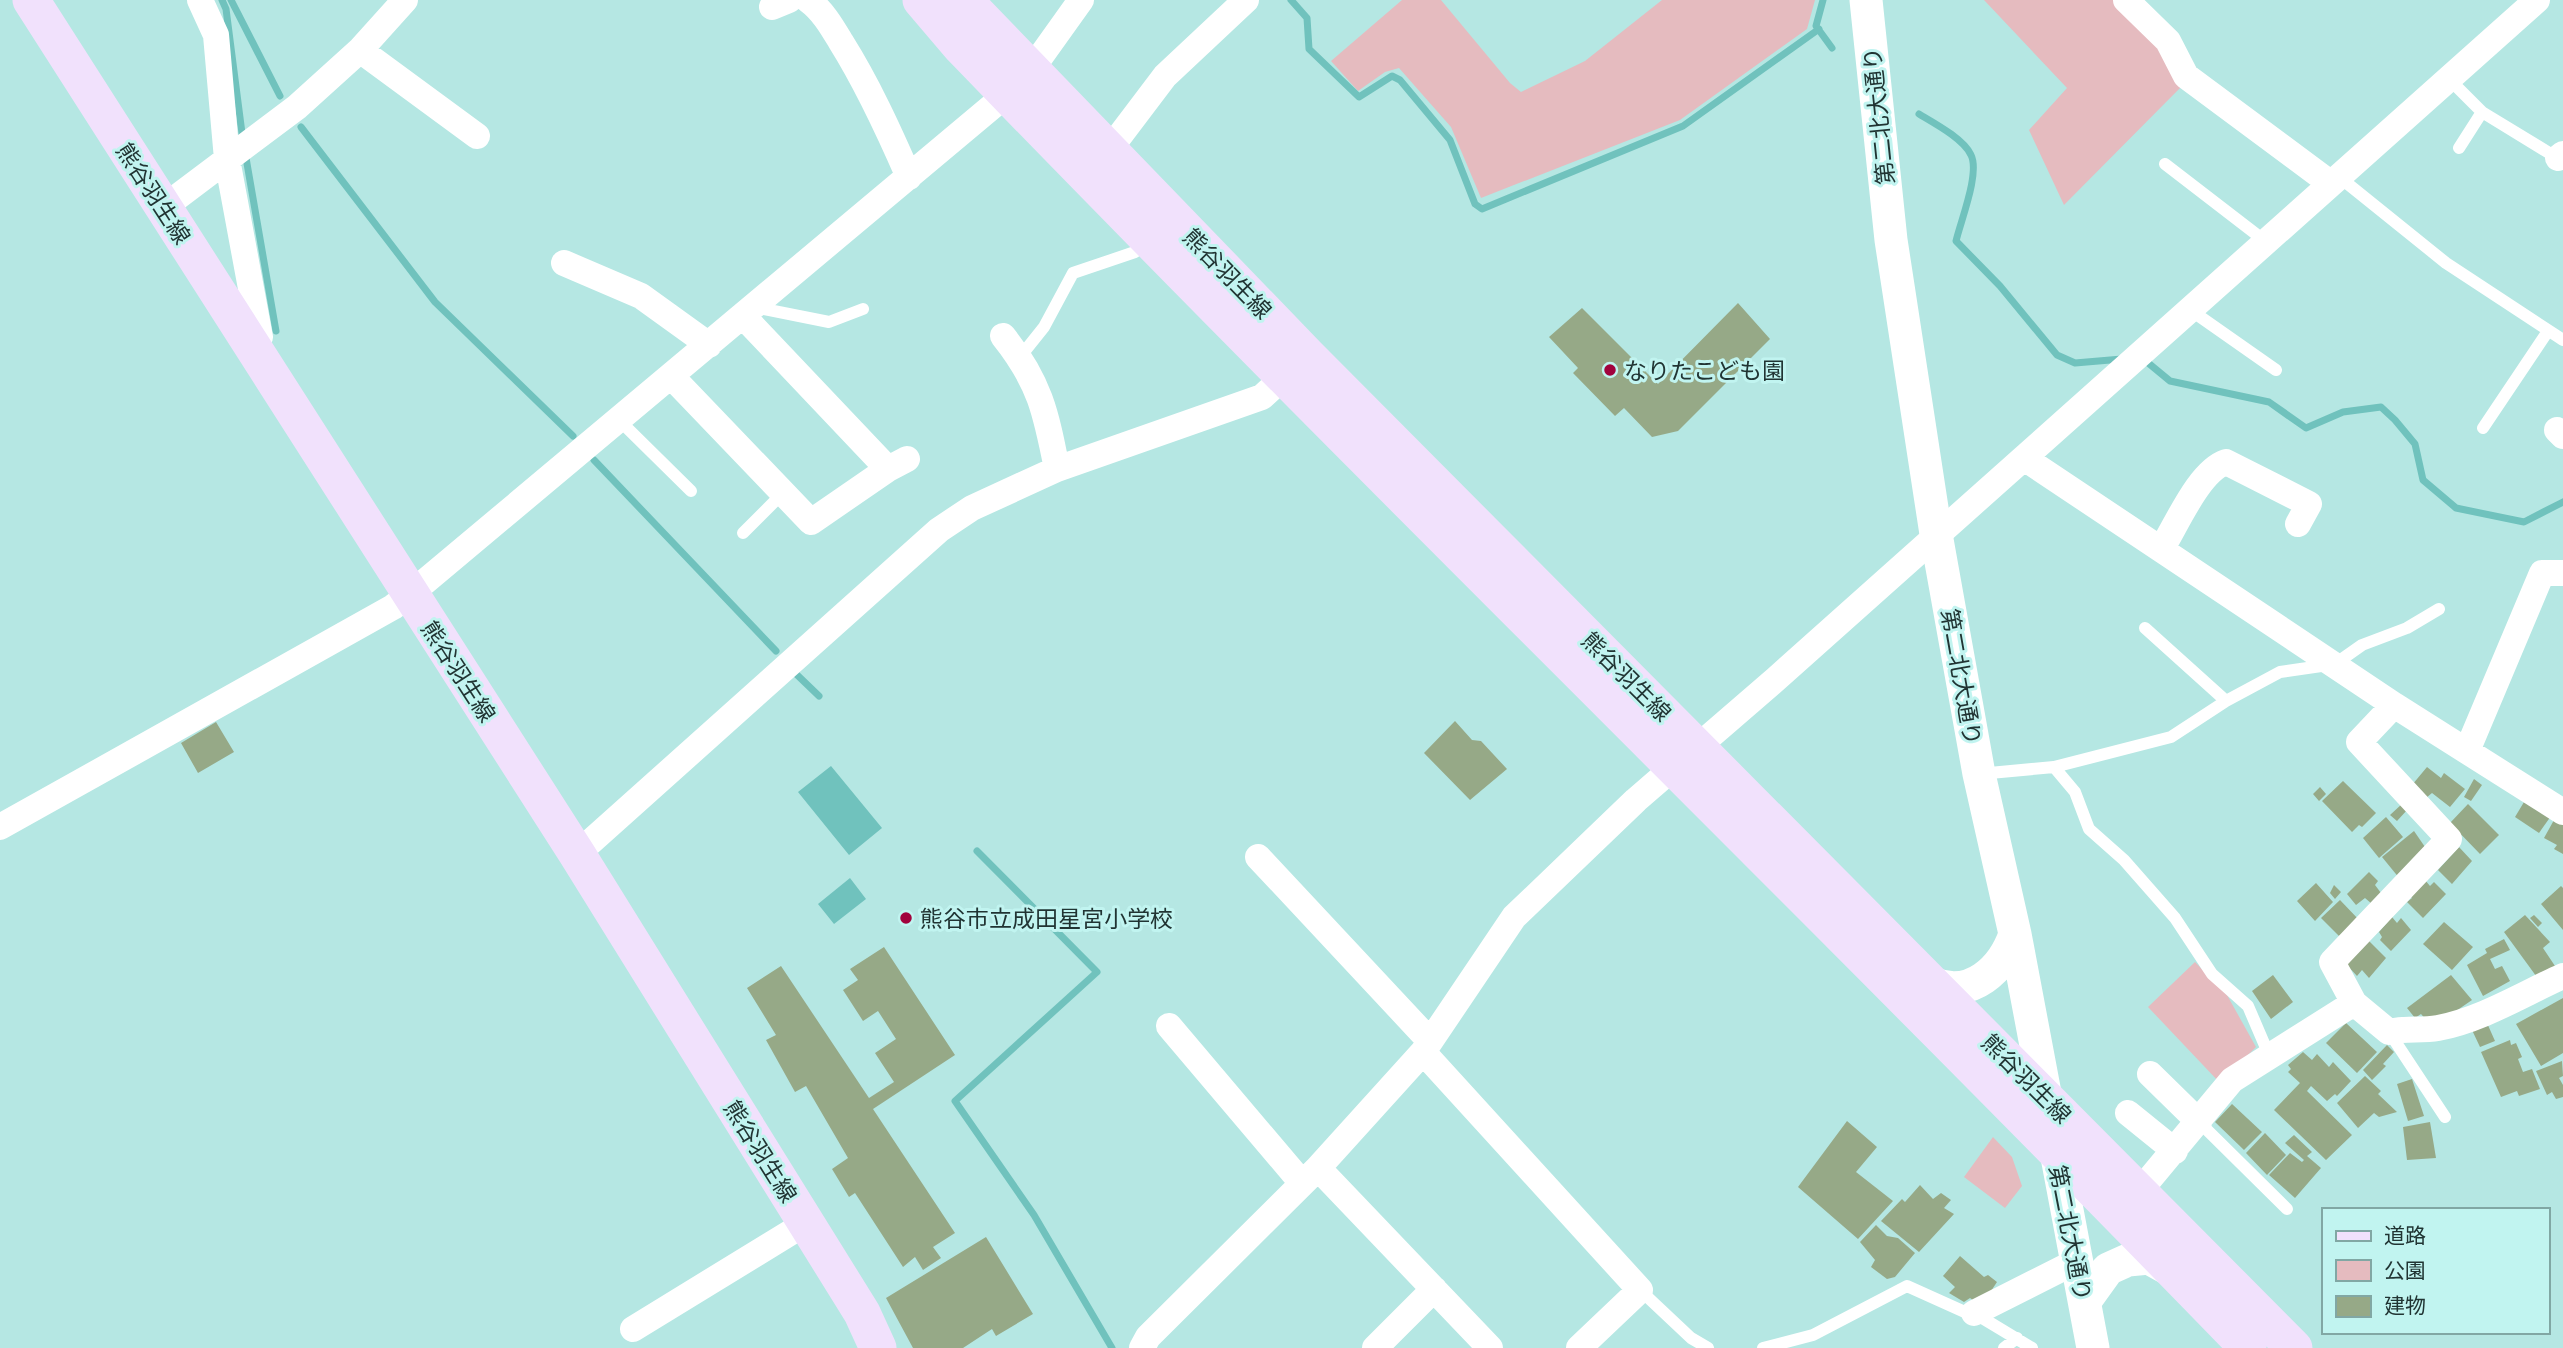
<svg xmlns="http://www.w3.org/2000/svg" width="2563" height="1348" viewBox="0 0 2563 1348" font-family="Lato,'Noto Sans JP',sans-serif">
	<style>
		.green { fill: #e5bbbf }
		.water { fill: #70c2bd }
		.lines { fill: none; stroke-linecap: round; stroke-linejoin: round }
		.stream { stroke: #70c2bd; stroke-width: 7 }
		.building { fill: #96a987 }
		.service { stroke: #fff; stroke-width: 12 }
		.minor { stroke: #fff; stroke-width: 26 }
		.tertiary { stroke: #fff; stroke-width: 33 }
		.secondary { stroke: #f1e1fc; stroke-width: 37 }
		.poi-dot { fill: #a1033d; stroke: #c1f4f0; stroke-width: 2.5 }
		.labels { text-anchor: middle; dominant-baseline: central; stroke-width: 6; stroke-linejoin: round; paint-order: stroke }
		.street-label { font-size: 23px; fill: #213433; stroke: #c1f4f0 }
		.poi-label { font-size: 23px; fill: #213433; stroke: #c1f4f0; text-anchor: start }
	</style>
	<rect width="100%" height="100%" fill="#b5e7e3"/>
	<path class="green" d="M1402,0H1441L1510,83L1521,92L1585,61L1662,0H1815L1807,29L1680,120L1481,198L1451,127L1399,68L1385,72L1358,91L1331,61Z
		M1984,0H2116L2140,20L2183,85L2064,205L2029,130L2067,88Z
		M2195,962L2227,995L2256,1047L2220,1083L2148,1007Z
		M1993,1137L2012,1157L2022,1186L2005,1208L1964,1177Z"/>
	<path class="water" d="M831,766L882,828L849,855L798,792Z
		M850,878L866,899L834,924L818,904Z"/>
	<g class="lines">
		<path class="stream" d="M222,0L226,9L243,141
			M231,0L280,96
			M1291,0L1307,18L1309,49L1359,97L1392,76L1400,80L1450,140L1475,204L1482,209L1683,126L1819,29
			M1823,0L1816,26L1832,48
			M1919,114C1934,123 1964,139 1971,155C1980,173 1961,220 1956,241L2000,286L2057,355L2075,363L2122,359
			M301,127L435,302L573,436
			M245,152L276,331
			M2147,362L2170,381L2269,402L2306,428L2343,412L2381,407L2395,420L2415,444L2423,480L2456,508L2524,522L2563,502
			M594,460L776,651
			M793,671L819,696
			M977,851L1097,972L955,1101L1034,1215L1112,1348"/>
	</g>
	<path class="building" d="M1738,303L1770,339L1678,431L1652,437L1624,408L1615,416L1573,373L1578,368L1549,337L1582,308L1658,384Z
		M1455,721L1472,740L1481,741L1507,769L1470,800L1424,753Z
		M216,722L234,752L198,773L181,743Z
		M2427,767L2441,778L2444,773L2465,789L2450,807L2432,793L2426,798L2412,785Z
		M2474,779L2482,785L2471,801L2464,797Z
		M2343,781L2376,813L2362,827L2359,825L2352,832L2322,801Z
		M2320,787L2326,794L2319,801L2313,794Z
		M2524,802L2551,816L2539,833L2515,817Z
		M2403,803L2408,809L2397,821L2390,815Z
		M2468,804L2499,835L2480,854L2450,823Z
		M2386,817L2403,837L2379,858L2363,838Z
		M2554,820L2563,825V854L2554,849L2557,845L2544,838Z
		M2414,831L2425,847L2400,879L2382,857Z
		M2459,847L2472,861L2452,884L2438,870Z
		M2369,872L2378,881L2375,885L2381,893L2372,904L2365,898L2356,905L2347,894Z
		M2425,880L2430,886L2434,882L2446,894L2423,918L2407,902L2412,898L2408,894Z
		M2316,883L2333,902L2315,921L2297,901Z
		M2334,885L2341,892L2335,899L2330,893Z
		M2561,886L2563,888V930L2541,904Z
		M2340,900L2361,922L2339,936L2321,918Z
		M2525,915L2550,942L2543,948L2557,969L2539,980L2504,932Z
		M2534,915L2542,923L2538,927L2530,918Z
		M2392,917L2397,923L2401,918L2411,930L2391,951L2380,940L2382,937L2379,932Z
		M2444,922L2473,947L2452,970L2423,944Z
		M2504,939L2510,950L2490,959L2495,969L2502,966L2510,981L2483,996L2467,965L2487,953L2485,949Z
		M2368,940L2386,958L2369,978L2362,970L2357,976L2346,964Z
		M884,947L955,1055L873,1109L955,1233L933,1247L941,1258L923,1270L915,1257L903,1267L855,1193L849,1197L832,1169L848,1158L806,1086L795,1092L766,1040L776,1035L747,988L781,966L869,1098L894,1082L875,1053L896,1039L878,1011L863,1021L843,990L858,980L850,969Z
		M2273,975L2293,1002L2271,1019L2252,991Z
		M2451,975L2472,1000L2443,1020L2428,1022L2421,1014L2415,1018L2407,1008Z
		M2563,998V1053L2541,1066L2516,1024Z
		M2346,1023L2377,1052L2357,1073L2326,1043Z
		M2487,1023L2495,1041L2480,1047L2472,1030Z
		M2510,1040L2511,1045L2516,1043L2522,1057L2518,1059L2523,1072L2532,1069L2540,1089L2519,1096L2517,1091L2501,1097L2481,1052Z
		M2387,1045L2394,1052L2383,1064L2386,1066L2372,1080L2363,1070Z
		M2303,1052L2312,1060L2317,1054L2329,1067L2333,1062L2351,1081L2337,1096L2335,1094L2327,1101L2311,1086L2307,1091L2352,1135L2326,1160L2274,1110L2300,1083L2288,1072L2291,1069L2288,1065Z
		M2562,1061L2563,1076L2559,1078L2563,1085V1097L2556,1099L2552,1092L2547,1095L2536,1071Z
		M2365,1076L2381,1091L2378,1094L2397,1112L2379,1117L2374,1113L2358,1128L2337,1103Z
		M2412,1079L2424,1116L2408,1121L2397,1084Z
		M2232,1104L2262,1132L2244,1150L2215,1122Z
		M1847,1121L1877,1147L1856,1172L1893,1201L1858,1239L1798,1187Z
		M2430,1122L2436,1158L2407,1160L2403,1127Z
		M2265,1133L2286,1155L2267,1175L2246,1153Z
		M2294,1135L2312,1152L2307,1156L2321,1168L2295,1198L2269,1175L2290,1153L2302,1162L2304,1160L2285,1143Z
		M1920,1185L1933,1199L1941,1193L1951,1200L1944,1208L1954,1214L1919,1252L1881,1221L1902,1199L1905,1202Z
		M1876,1225L1887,1236L1898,1238L1915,1253L1895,1277L1887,1279L1871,1267L1875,1260L1860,1242Z
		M986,1237L1033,1314L996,1336L992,1329L963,1348H913L886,1298Z
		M1960,1256L1984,1277L1988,1275L1997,1282L1981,1306L1970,1298L1964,1302L1949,1293L1955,1287L1943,1276Z"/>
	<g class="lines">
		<path class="service" d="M2449,79L2482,112L2559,159
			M2459,148L2482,112
			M2165,164L2265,241
			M2338,176L2446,263L2563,340
			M754,307L829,322L863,309
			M2189,309L2276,370
			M1020,357L1044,327L1073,273L1135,252
			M619,420L691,491
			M2483,428L2548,331
			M743,533L784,492
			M2145,628L2226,701
			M2054,767L2075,792L2089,829L2124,860L2175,918L2212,974L2248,1006L2269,1055
			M1979,774L2054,767L2171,737L2226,701L2280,672L2335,664L2362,645L2407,628L2439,609
			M2389,1032L2445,1117
			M2199,1122L2287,1209
			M1640,1290L1691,1338L1708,1348
			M1763,1348L1813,1335L1907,1286L1967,1313H1974L2032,1348
			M2004,1348L2017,1338"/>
		<path class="minor" d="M200,0L216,35L227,159L260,337L252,347
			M808,0C823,11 832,27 841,42C868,85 889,131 909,177
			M2126,0L2168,41L2186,76L2330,183
			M772,7L789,0
			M360,50L477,136
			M1109,150L1165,76L1246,0
			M2558,158L2563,154
			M164,207L297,107L360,50L405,0
			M564,263L641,296L709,345
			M743,316L888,469
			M1003,336C1040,382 1046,413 1057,469
			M671,376L811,522L888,469L907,459
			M2557,430L2563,436
			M2024,458L2394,705L2563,812
			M2162,548C2177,524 2199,471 2226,462L2309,504L2298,524
			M2467,751L2542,573H2563
			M0,827L393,607L409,595L1007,94L1031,70L1081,0
			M577,854L939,530L972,508L1057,469L1262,397L1297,365
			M1258,857L1430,1041
			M2354,1003L2389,1032C2405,1028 2421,1031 2438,1028C2481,1020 2523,994 2563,976
			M1169,1026L1302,1183
			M1423,1052L1640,1290L1579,1348
			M2150,1074L2199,1122
			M2128,1113L2175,1151
			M1318,1168L1490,1348
			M2128,1205L2232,1080L2354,1003L2332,962L2449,839L2359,742L2394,705
			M1974,1313L2077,1261
			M633,1329L806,1223
			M1142,1348L1148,1337L1318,1168L1423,1052L1514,917L1636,800L1776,679L2537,0
			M1375,1348L1434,1289"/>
		<path class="tertiary" d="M1866,0L1891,240L1936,534L1979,774L2015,934L2093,1348
			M1932,983C1971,1000 2003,969 2015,934
			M2085,1301L2108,1269L2128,1260L2149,1258L2176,1273"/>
		<path class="secondary" d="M31,0L577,854L862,1313L878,1348
			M921,0L961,47C1385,486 1823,910 2248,1348
			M964,0L1307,355L2294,1348"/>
	</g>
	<g class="poi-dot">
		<circle cx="1610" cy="370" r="7"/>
		<circle cx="906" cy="918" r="7"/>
	</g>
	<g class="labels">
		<g class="street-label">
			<text transform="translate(1878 116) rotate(-96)">第二北大通り</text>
			<text transform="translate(154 193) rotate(57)">熊谷羽生線</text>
			<text transform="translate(1228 273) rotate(46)">熊谷羽生線</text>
			<text transform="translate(459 671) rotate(57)">熊谷羽生線</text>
			<text transform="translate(1627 676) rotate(45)">熊谷羽生線</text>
			<text transform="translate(1962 677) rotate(80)">第二北大通り</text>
			<text transform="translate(2027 1078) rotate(45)">熊谷羽生線</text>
			<text transform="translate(761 1151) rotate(58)">熊谷羽生線</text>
			<text transform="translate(2071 1233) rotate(79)">第二北大通り</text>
		</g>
		<g class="poi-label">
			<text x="1624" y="370">なりたこども園</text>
			<text x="920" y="918">熊谷市立成田星宮小学校</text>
		</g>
	</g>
	<rect x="2322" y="1208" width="228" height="126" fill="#c1f4f0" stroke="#81a7a4" stroke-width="2"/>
	<rect x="2336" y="1231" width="35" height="10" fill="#f1e1fc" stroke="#81a7a4" stroke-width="2"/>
	<text x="2384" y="1243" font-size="21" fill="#213433">道路</text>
	<rect x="2336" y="1260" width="35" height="21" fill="#e5bbbf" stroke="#81a7a4" stroke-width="2"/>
	<text x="2384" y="1278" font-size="21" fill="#213433">公園</text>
	<rect x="2336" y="1296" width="35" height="21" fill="#96a987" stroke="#81a7a4" stroke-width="2"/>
	<text x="2384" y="1313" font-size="21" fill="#213433">建物</text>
</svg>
